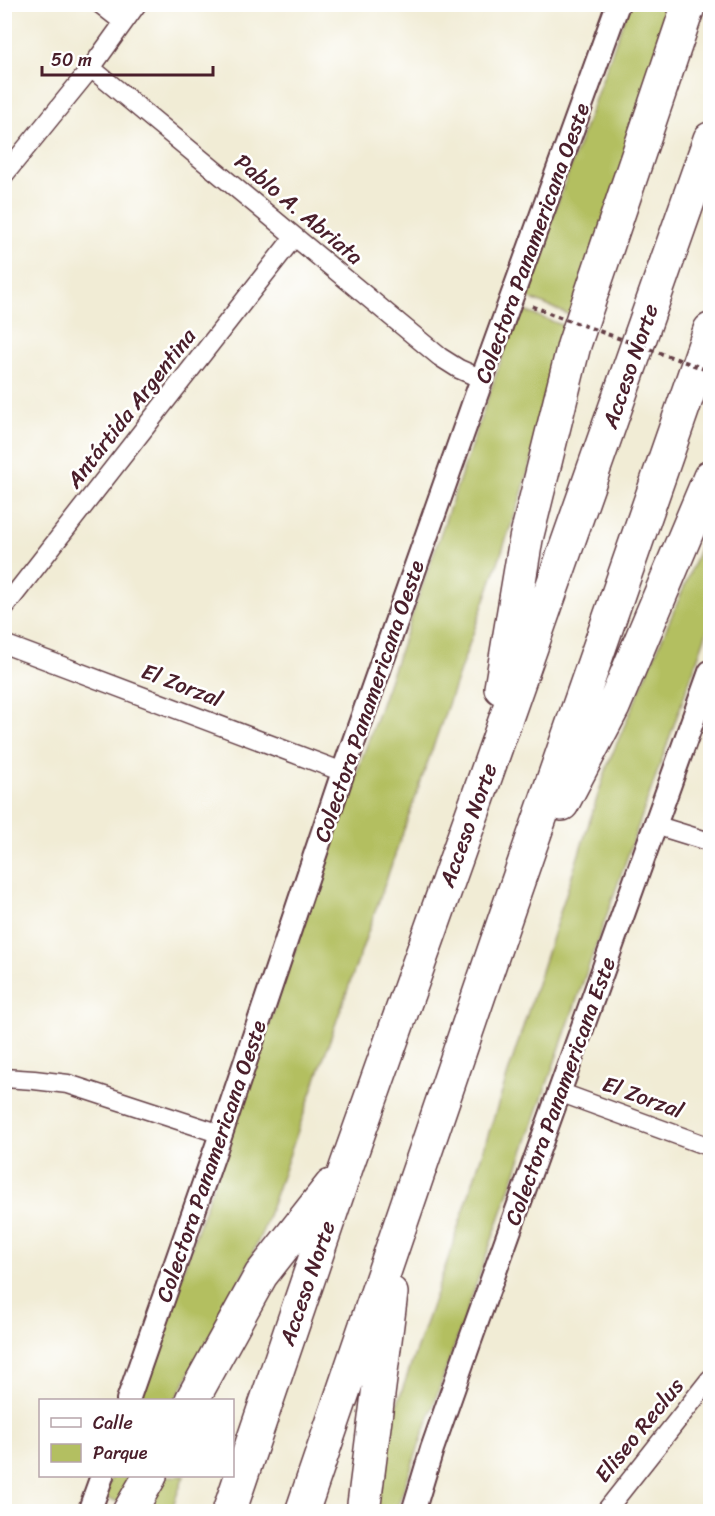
<svg xmlns="http://www.w3.org/2000/svg" width="715" height="1516" viewBox="0 0 715 1516" font-family="Sriracha,sans-serif">
	<style>
		.green { fill: #b3bf61; stroke: #7e6f46; stroke-width: 1.5 }
		.lines { fill: none; stroke-linecap: round; stroke-linejoin: round }
		.minor-casing { stroke: #633e44; stroke-width: 21 }
		.tertiary-casing { stroke: #633e44; stroke-width: 26 }
		.motorway-casing { stroke: #633e44; stroke-width: 36 }
		.path { stroke: #633e44; stroke-width: 4; stroke-dasharray: 4.5 4.5; stroke-linecap: butt }
		.minor { stroke: #fff; stroke-width: 18 }
		.tertiary { stroke: #fff; stroke-width: 22 }
		.motorway { stroke: #fff; stroke-width: 33 }
		.path-bridge { stroke: #633e44; stroke-width: 4; stroke-dasharray: 4.5 4.5; stroke-linecap: butt }
		.labels { text-anchor: middle; dominant-baseline: central; stroke-width: 5; stroke-linejoin: round; paint-order: stroke }
		.street-label { font-size: 22px; fill: #4a1f2b; stroke: #fff }
	</style>
	<rect width="100%" height="100%" fill="#fff"/>
	<filter id="ink" filterUnits="userSpaceOnUse"><feTurbulence type="fractalNoise" baseFrequency=".0167" numOctaves="2"/><feDisplacementMap in="SourceGraphic" scale="12" xChannelSelector="R" yChannelSelector="G"/><feConvolveMatrix kernelMatrix="1 2 1 2 8 2 1 2 1" color-interpolation-filters="sRGB"/></filter>
	<filter id="wash" filterUnits="userSpaceOnUse"><feTurbulence type="fractalNoise" baseFrequency=".008" numOctaves="4" result="noise"/><feDisplacementMap in="SourceGraphic" scale="24" xChannelSelector="R" yChannelSelector="G"/><feGaussianBlur stdDeviation="1.35" result="paint"/><feColorMatrix in="noise" values="0 0 0 0 0 0 0 0 0 0 0 0 0 0 0 0 0 1.4 0 .05"/><feComposite in="paint" operator="in"/></filter>
	<g filter="url(#wash)">
		<rect width="100%" height="100%" fill="#f1ecd5"/>
		<path class="green" d="M629,5H680L577,318L524,296Z
			M519,309L570,328L520,500L263,1230L243,1275L175,1400H138Z
			M710,520V623L396,1511L372,1512L378,1459L448,1259L608,764L688,578Z
			M112,1476H134L120,1502L104,1498Z
			M162,1476H184L171,1511L141,1512Z"/>
	</g>
	<g filter="url(#ink)">
		<g class="lines">
			<g class="minor-casing">
				<path id="minor" d="M100,4L123,22
					M91,68L440,357L459,369L482,379
					M4,175L91,68L137,4
					M4,608L294,237
					M4,644L343,772
					M655,825L710,842
					M4,1078L34,1080L68,1084L221,1134
					M559,1092L710,1147
					M605,1512L710,1379"/>
			</g>
			<g class="tertiary-casing">
				<path id="tertiary" d="M128,1400L221,1134L343,772L482,379L618,4
					M89,1512L102,1476
					M413,1512L432,1449L470,1341L710,672"/>
			</g>
			<g class="motorway-casing">
				<path id="motorway" d="M501,688L526,539L574,345L689,4
					M562,804L613,707L710,477
					M192,1400L261,1275L331,1186
					M129,1512L150,1476
					M229,1512L347,1165L486,775L710,139
					M302,1512L509,907L710,330
					M363,1512L391,1293"/>
			</g>
			<path class="path" d="M532,306L556,316"/>
			<use href="#minor" class="minor"/>
			<use href="#tertiary" class="tertiary"/>
			<use href="#motorway" class="motorway"/>
			<path class="path-bridge" d="M557,316L710,371"/>
		</g>
	</g>
	<g class="labels">
		<g class="street-label">
			<text transform="translate(299 209) rotate(40)">Pablo A. Abriata</text>
			<text transform="translate(532 243) rotate(-70)">Colectora Panamericana Oeste</text>
			<text transform="translate(630 366) rotate(-71)">Acceso Norte</text>
			<text transform="translate(131 408) rotate(-52)">Antártida Argentina</text>
			<text transform="translate(182 685) rotate(21)">El Zorzal</text>
			<text transform="translate(369 701) rotate(-71)">Colectora Panamericana Oeste</text>
			<text transform="translate(468 825) rotate(-70)">Acceso Norte</text>
			<text transform="translate(560 1091) rotate(-70)">Colectora Panamericana Este</text>
			<text transform="translate(643 1097) rotate(20)">El Zorzal</text>
			<text transform="translate(211 1161) rotate(-71)">Colectora Panamericana Oeste</text>
			<text transform="translate(307 1283) rotate(-71)">Acceso Norte</text>
			<text transform="translate(639 1430) rotate(-51)">Eliseo Reclus</text>
		</g>
	</g>
	<rect width="715" height="1516" fill="none" stroke="#fff" stroke-width="24"/>
	<rect x="39" y="1399" width="195" height="78" fill="#ffffff" stroke="#b7a5aa" stroke-width="1.5"/>
	<rect x="51" y="1418" width="30" height="9" fill="#ffffff" stroke="#b7a5aa" stroke-width="1.5"/>
	<text x="93" y="1429" font-size="18" fill="#4a1f2b">Calle</text>
	<rect x="51" y="1444" width="30" height="18" fill="#b3bf61" stroke="#b7a5aa" stroke-width="1.5"/>
	<text x="93" y="1459" font-size="18" fill="#4a1f2b">Parque</text>
	<path d="M42 66v9h171v-9" fill="none" stroke="#4a1f2b" stroke-width="3"/>
	<text x="51" y="66" font-size="18" fill="#4a1f2b" stroke="#ffffff" stroke-width="4.5" paint-order="stroke">50 m</text>
</svg>
